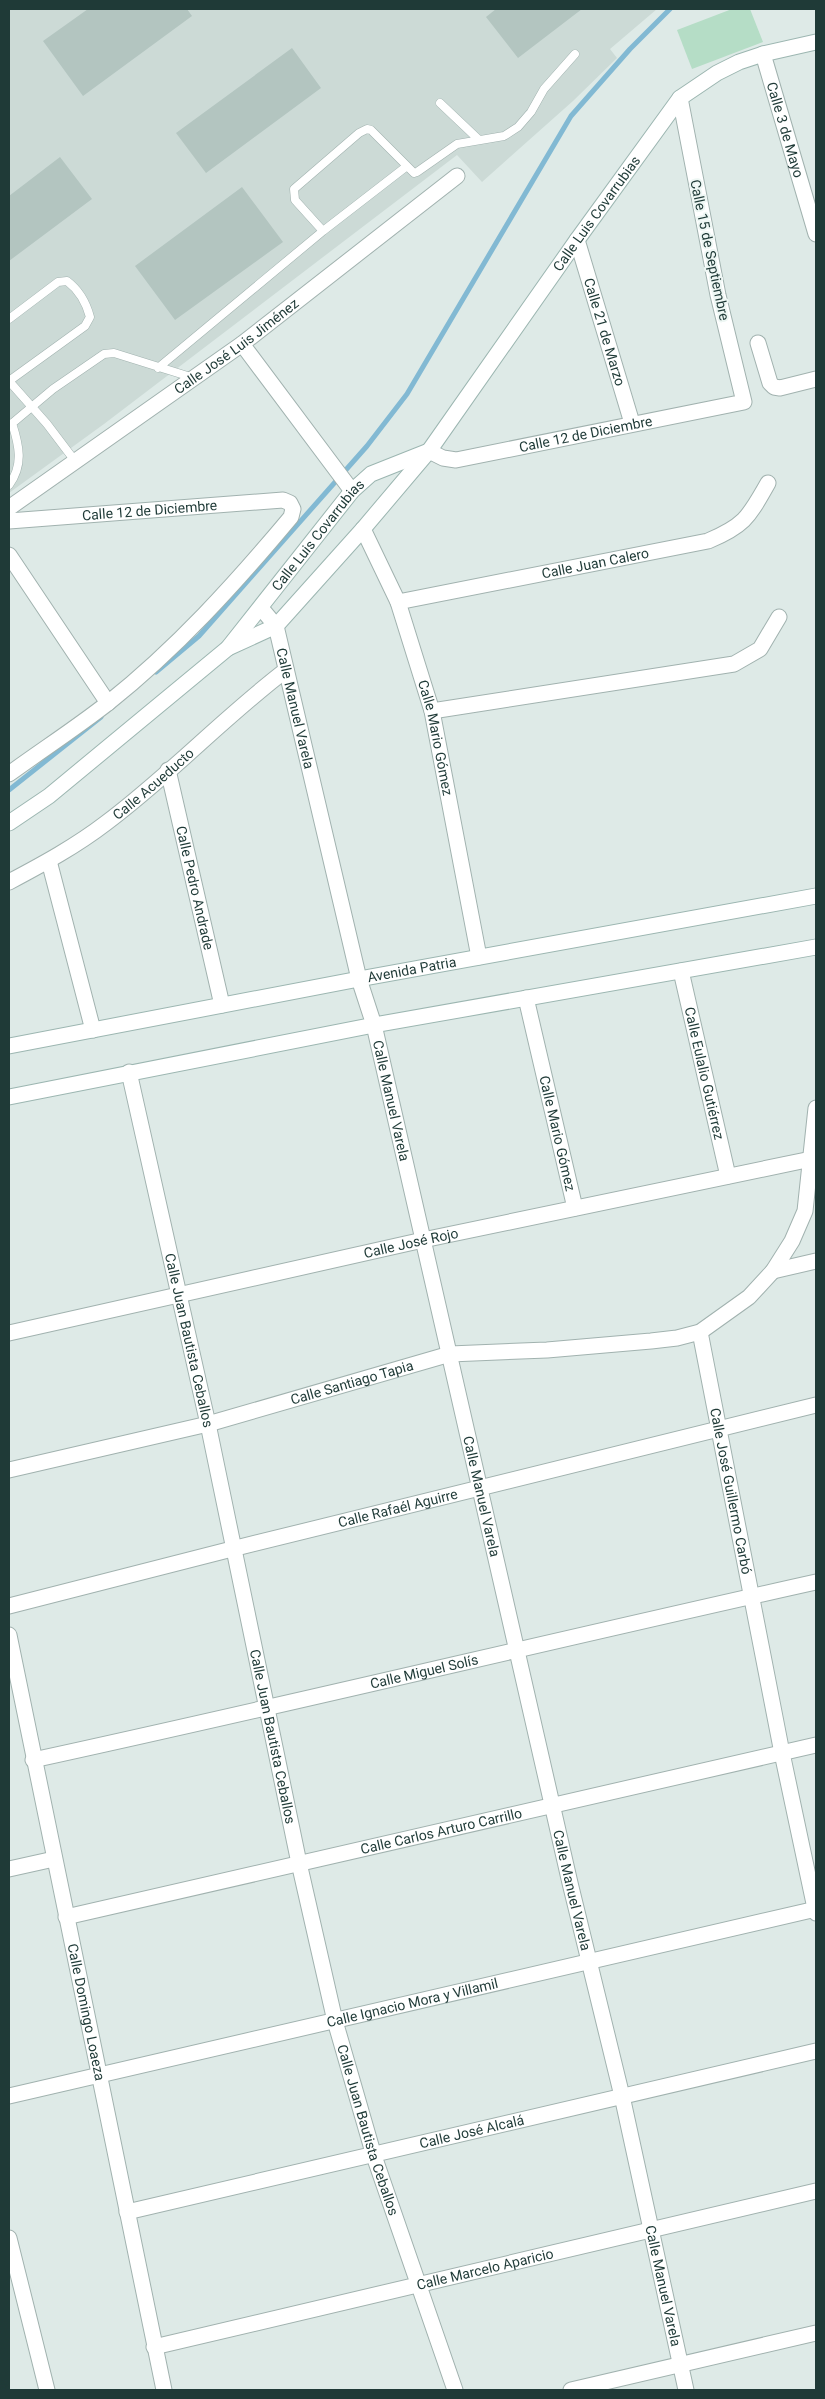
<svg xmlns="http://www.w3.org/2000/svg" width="825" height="2399" viewBox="0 0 825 2399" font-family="Roboto,sans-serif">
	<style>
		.built { fill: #ccdad6 }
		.green { fill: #b5ddc6 }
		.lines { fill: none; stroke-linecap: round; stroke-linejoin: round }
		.stream { stroke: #82b9d3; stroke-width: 5 }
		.building { fill: #b3c5c0 }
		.lane-casing { stroke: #a1b2af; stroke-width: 9 }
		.street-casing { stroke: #a1b2af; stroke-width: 17 }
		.secondary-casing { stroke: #9cb6b1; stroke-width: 17 }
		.lane { stroke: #fff; stroke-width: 8 }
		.street { stroke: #fff; stroke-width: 15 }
		.secondary { stroke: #fff; stroke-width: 15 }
		.labels { text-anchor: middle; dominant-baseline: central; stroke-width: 4; stroke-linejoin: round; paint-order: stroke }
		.street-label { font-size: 14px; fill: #1f3a37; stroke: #eef7f4 }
	</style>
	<rect width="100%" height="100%" fill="#deeae7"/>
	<path class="built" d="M9,9H657L610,49L617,58L573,101L482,182L457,155L104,424L9,493Z"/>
	<path class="green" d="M732,9H750L763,42L692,69L677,30Z"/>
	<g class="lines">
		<path class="stream" d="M156,672L199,636L367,446L407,394L571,116L630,49L670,9
			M9,790L101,717"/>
	</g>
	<path class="building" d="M88,9H187L192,16L83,96L43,41Z
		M496,9H582L518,58L486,17Z
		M292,48L321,88L206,173L176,133Z
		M60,157L92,199L9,261V196Z
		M242,187L283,242L175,320L135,266Z"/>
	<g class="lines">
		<g class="lane-casing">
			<path id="lane" d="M440,103L478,139
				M407,166L414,173L417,172L457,144L504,136L518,127L531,112L544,89L575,54
				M9,319L58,282L67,281C79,290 86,302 90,317L85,326L9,381
				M158,368L323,231L407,166L371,130L367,129L359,133L294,189L295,200L323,231
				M9,381L47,424L75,461
				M9,426L53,389L104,354L114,353L194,378
				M9,485C24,465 19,445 12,423"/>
		</g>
		<g class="street-casing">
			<g id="street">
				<path id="s1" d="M763,54L816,234"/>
				<path id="s2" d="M577,240L632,423"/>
				<path d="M758,343L770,383L774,387L780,388L816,379"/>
				<path d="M242,344L352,491"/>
				<path id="s3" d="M429,451L443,458L456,460L744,402L718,295L680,98"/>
				<path id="s4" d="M9,508L242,344L457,176"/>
				<path id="s5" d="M9,521L283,500L290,503L293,509L291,517C235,584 176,649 108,703C76,728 42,750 9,774"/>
				<path id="s6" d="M363,529L398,602L432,711L479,957"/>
				<path d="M9,555L108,703"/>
				<path id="s7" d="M398,602L708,541C746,525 749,516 768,483"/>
				<path id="s8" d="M261,608L276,626L359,979L374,1025L570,1883L622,2096L686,2390"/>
				<path d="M432,711L734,664L760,649L779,617"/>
				<path id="s9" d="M168,770L222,1005"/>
				<path d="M49,861L93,1030"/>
				<path id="s10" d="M9,882C43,864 76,846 106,823C169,776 223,718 286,670"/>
				<path id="s11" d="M681,971L728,1176"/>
				<path id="s12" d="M526,998L575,1208"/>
				<path id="s13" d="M129,1072L208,1424L299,1863L335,2021L374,2156L455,2390"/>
				<path d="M773,1271L816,1261"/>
				<path id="s14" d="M700,1332L782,1753L816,1913"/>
				<path id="s15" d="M9,1333L423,1240L816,1158"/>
				<path id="s16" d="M9,1470L208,1424L450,1354L547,1350L651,1341L677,1338L700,1332L749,1297L773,1271L792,1241L805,1211L816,1108"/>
				<path id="s17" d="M9,1606L232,1549L816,1405"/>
				<path id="s18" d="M9,1635L164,2390"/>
				<path id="s19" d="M33,1760C295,1703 555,1640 816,1582"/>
				<path d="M9,1869L54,1859"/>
				<path id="s20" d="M66,1917L816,1745"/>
				<path id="s21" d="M9,2096L816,1909"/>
				<path id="s22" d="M127,2212L816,2051"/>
				<path d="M9,2238L47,2390"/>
				<path id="s23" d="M154,2347L816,2191"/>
				<path d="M571,2390L816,2333"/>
			</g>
		</g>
		<g class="secondary-casing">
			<g id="secondary">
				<path id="s24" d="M228,648L276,626L363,529L429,451L577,240L680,98L717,73L739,62L763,54L816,42"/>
				<path id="s25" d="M9,823L49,796L228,648L352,491L371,474L429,451"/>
				<path id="s26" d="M9,1046L359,979L816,896"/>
				<path d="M9,1097L374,1025L816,947"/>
			</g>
		</g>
		<use href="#lane" class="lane"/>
		<use href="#street" class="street"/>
		<use href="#secondary" class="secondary"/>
	</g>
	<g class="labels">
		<g class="street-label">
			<text stroke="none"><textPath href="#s1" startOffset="79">Calle 3 de Mayo</textPath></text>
			<text stroke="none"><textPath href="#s24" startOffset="576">Calle Luis Covarrubias</textPath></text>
			<text transform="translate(710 250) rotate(78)">Calle 15 de Septiembre</text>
			<text stroke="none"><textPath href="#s2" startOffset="96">Calle 21 de Marzo</textPath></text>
			<text stroke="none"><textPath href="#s4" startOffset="279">Calle José Luis Jiménez</textPath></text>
			<text stroke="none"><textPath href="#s3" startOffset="161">Calle 12 de Diciembre</textPath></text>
			<text stroke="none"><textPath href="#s5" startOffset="141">Calle 12 de Diciembre</textPath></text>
			<text stroke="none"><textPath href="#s25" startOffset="425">Calle Luis Covarrubias</textPath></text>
			<text stroke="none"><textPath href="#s7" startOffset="201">Calle Juan Calero</textPath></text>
			<text stroke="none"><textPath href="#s8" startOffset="108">Calle Manuel Varela</textPath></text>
			<text stroke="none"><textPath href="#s6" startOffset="222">Calle Mario Gómez</textPath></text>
			<text stroke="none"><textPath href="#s10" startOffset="175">Calle Acueducto</textPath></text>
			<text stroke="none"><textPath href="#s9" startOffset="121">Calle Pedro Andrade</textPath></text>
			<text stroke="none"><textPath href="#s26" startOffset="410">Avenida Patria</textPath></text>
			<text stroke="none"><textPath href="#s11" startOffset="105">Calle Eulalio Gutiérrez</textPath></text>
			<text stroke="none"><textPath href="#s8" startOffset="512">Calle Manuel Varela</textPath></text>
			<text stroke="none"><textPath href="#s12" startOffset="139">Calle Mario Gómez</textPath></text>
			<text stroke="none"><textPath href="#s15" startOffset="412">Calle José Rojo</textPath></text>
			<text stroke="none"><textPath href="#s13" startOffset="275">Calle Juan Bautista Ceballos</textPath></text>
			<text stroke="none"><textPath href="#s16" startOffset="354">Calle Santiago Tapia</textPath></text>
			<text stroke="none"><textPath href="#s14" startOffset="162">Calle José Guillermo Carbó</textPath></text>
			<text stroke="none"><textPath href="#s8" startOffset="918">Calle Manuel Varela</textPath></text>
			<text stroke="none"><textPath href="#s17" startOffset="401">Calle Rafaél Aguirre</textPath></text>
			<text stroke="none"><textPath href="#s19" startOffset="401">Calle Miguel Solís</textPath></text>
			<text stroke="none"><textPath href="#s13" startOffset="680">Calle Juan Bautista Ceballos</textPath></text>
			<text stroke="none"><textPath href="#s20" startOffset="385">Calle Carlos Arturo Carrillo</textPath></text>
			<text stroke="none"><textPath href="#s8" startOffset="1322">Calle Manuel Varela</textPath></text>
			<text stroke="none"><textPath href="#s21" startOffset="414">Calle Ignacio Mora y Villamil</textPath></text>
			<text stroke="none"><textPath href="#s18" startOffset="385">Calle Domingo Loaeza</textPath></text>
			<text stroke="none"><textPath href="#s13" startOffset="1085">Calle Juan Bautista Ceballos</textPath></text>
			<text stroke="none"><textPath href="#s22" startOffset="354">Calle José Alcalá</textPath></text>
			<text stroke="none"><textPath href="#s23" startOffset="340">Calle Marcelo Aparicio</textPath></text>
			<text stroke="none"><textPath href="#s8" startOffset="1728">Calle Manuel Varela</textPath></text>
		</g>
	</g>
	<rect width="825" height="2399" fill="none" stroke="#1f3a37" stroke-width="20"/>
</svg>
